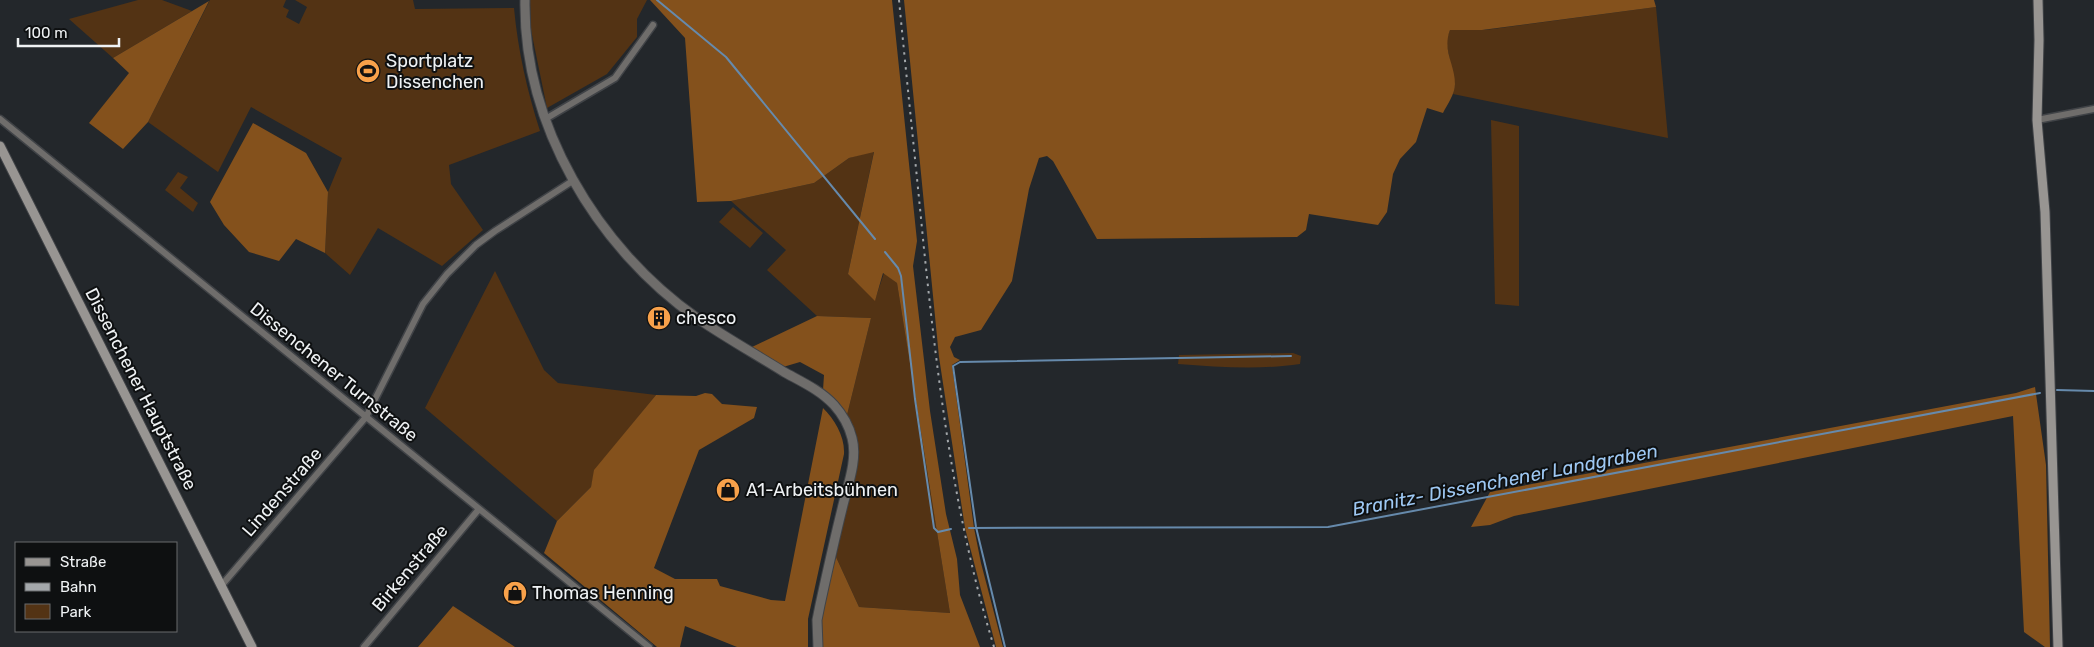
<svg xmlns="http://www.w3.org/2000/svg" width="2094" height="647" viewBox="0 0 2094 647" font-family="Rubik,sans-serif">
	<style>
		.green { fill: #533314 }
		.forest { fill: #84511c }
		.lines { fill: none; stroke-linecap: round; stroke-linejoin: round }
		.stream { stroke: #668aac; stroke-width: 2 }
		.minor-casing { stroke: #404347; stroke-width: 9 }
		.tertiary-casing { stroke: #404347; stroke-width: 11 }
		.secondary-casing { stroke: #404347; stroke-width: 11 }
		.minor { stroke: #6f6d6b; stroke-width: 6 }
		.tertiary { stroke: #6f6d6b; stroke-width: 9 }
		.secondary { stroke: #989592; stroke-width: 9 }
		.rail { stroke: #a4a8ab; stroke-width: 2; stroke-dasharray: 2.5 5; stroke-linecap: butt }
		.labels { text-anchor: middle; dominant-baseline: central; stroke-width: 4; stroke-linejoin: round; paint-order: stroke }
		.poi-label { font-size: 18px; fill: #eff2f4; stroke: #0e1011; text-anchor: start }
		.street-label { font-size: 18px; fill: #eff2f4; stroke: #0e1011 }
		.water-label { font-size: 19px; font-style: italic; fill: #9ec8f3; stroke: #0e1011 }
	</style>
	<rect width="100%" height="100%" fill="#23272b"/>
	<path class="green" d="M138,0H162L192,11L113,58L69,19Z
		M210,0H286L283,7L289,10L286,17L299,24L307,7L295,0H413L415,9L514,8C518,51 527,90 540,131L449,165L451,184L483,230L442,266L378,228L350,275L325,253L328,192L342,158L251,107L218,172L148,122Z
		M530,0H647L637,19V37L607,74L547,108L531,30Z
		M1656,7L1668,138L1453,94L1455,85L1446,41L1450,30H1485Z
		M1491,120L1519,126V306L1495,304Z
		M874,151L848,274L875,300L884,273L897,283L950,613L859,607L836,557L858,449L856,433L847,415L871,318L817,316L767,270L786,250L731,201L814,183L849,158Z
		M178,172L188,177L180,188L198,203L193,212L165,190Z
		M733,207L763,233L750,248L719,222Z
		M495,271L544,370L558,383L656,395L595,470L591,487L557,521L425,408Z
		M1293,353L1301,356L1300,364C1260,370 1219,367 1178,364L1179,355Z"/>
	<path class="forest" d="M650,0H892L917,241L913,266L930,411L946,514L957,559L960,595L980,647H821L819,620L836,557L859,607L950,613L897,283L883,273L875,301L848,274L874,152L849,158L814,183L731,201L697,202L685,38Z
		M904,0H1654L1656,7L1482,30H1450C1442,51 1455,64 1455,84C1455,94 1447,105 1443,113L1427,108L1416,142L1400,159L1393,174L1387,212L1378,225L1309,214L1306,230L1297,237L1097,239L1053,161L1047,156L1039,158L1029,189L1012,281L981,330L955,337L950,347L954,357L960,360L952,365L974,528L981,563L1003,647H996L965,528L939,357Z
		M209,1L148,122L123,149L89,123L129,73L113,58Z
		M253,123L306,153L328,192L325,253L296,239L279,261L249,252L224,225L210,202Z
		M817,316L871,318L847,415L839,403L823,390L824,375L800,362L783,367L752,347Z
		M2035,387L2046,465L2050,647H2045L2024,632L2013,416L1514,516L1490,525L1471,527L1490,492L2016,393Z
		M705,393L712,394L722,404L757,407L754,418L699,450L654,568L675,579H717L720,586L771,600L785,601L823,408C835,420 845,437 844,454L808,619V647H737L685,626L680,647H657L544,553L557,521L591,487L594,470L656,395L696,396Z
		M453,606L515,647H418Z"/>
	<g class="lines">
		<path class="stream" d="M657,0L726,57L875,239
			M885,252L898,268L901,276L915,399L934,528L938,532L951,529
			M2057,390L2094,391
			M969,528L1328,527L2040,393
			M1005,647L976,527L953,366L960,362L1291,356"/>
		<g class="minor-casing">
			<path id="minor" d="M547,118L615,78L653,25
				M0,119L649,647
				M2037,120L2094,109
				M221,586L366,417L423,304L447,274L476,245L495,231L574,180
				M364,647L479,509"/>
		</g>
		<g class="tertiary-casing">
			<path id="tertiary" d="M525,0C523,124 597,248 697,318C725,337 755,354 784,372C802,382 820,390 834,405C843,415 849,426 852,438C858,460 847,487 842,509C834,541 827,573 820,605L817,620L818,647"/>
		</g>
		<g class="secondary-casing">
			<path id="secondary" d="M2038,0L2039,40L2037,120L2045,212L2058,647
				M0,146L252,647"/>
		</g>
		<use href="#minor" class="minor"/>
		<use href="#tertiary" class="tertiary"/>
		<use href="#secondary" class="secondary"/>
		<path class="rail" d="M899,0C907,83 916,166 924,249C938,383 954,517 994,647"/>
	</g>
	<defs>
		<g id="stadium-disc" transform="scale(1.25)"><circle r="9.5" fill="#f8a14a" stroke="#0e1011"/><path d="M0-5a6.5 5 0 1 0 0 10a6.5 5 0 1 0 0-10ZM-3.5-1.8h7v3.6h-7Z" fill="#111"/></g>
		<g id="building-disc" transform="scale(1.25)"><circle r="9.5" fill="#f8a14a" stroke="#0e1011"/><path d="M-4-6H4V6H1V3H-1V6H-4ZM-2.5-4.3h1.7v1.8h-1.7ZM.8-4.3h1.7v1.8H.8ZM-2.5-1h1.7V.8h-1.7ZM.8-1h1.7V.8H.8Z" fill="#111"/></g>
		<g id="shop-disc" transform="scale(1.25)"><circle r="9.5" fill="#f8a14a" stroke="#0e1011"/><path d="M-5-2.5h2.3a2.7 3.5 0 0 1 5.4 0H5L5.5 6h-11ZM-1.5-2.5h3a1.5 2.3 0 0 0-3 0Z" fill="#111"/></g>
	</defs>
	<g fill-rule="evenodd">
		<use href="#stadium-disc" x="368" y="71"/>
		<use href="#building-disc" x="659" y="318"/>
		<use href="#shop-disc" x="728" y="490"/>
		<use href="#shop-disc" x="515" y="593"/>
	</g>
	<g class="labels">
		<g class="poi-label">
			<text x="386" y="61">Sportplatz<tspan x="386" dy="21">Dissenchen</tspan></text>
			<text x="676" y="318">chesco</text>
			<text x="746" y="490">A1-Arbeitsbühnen</text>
			<text x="532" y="593">Thomas Henning</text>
		</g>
		<g class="street-label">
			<text transform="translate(334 372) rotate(39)">Dissenchener Turnstraße</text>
			<text transform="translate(141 389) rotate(63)">Dissenchener Hauptstraße</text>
			<text transform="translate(282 492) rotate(-49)">Lindenstraße</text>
			<text transform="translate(410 568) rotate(-50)">Birkenstraße</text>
		</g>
		<g class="water-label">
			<text transform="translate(1505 480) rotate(-11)">Branitz- Dissenchener Landgraben</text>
		</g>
	</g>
	<rect x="15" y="542" width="162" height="90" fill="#0e1011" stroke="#686a6c"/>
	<rect x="25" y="558" width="25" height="8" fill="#989592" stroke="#686a6c"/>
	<text x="60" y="567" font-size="15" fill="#eff2f4">Straße</text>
	<rect x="25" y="583" width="25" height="8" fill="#a4a8ab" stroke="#686a6c"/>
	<text x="60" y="592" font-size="15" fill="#eff2f4">Bahn</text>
	<rect x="25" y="604" width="25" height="15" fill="#533314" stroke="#686a6c"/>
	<text x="60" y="617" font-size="15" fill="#eff2f4">Park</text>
	<path d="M18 38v8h101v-8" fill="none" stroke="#eff2f4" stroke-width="2.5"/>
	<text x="25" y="38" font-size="15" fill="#eff2f4" stroke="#0e1011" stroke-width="4" paint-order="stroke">100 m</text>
</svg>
